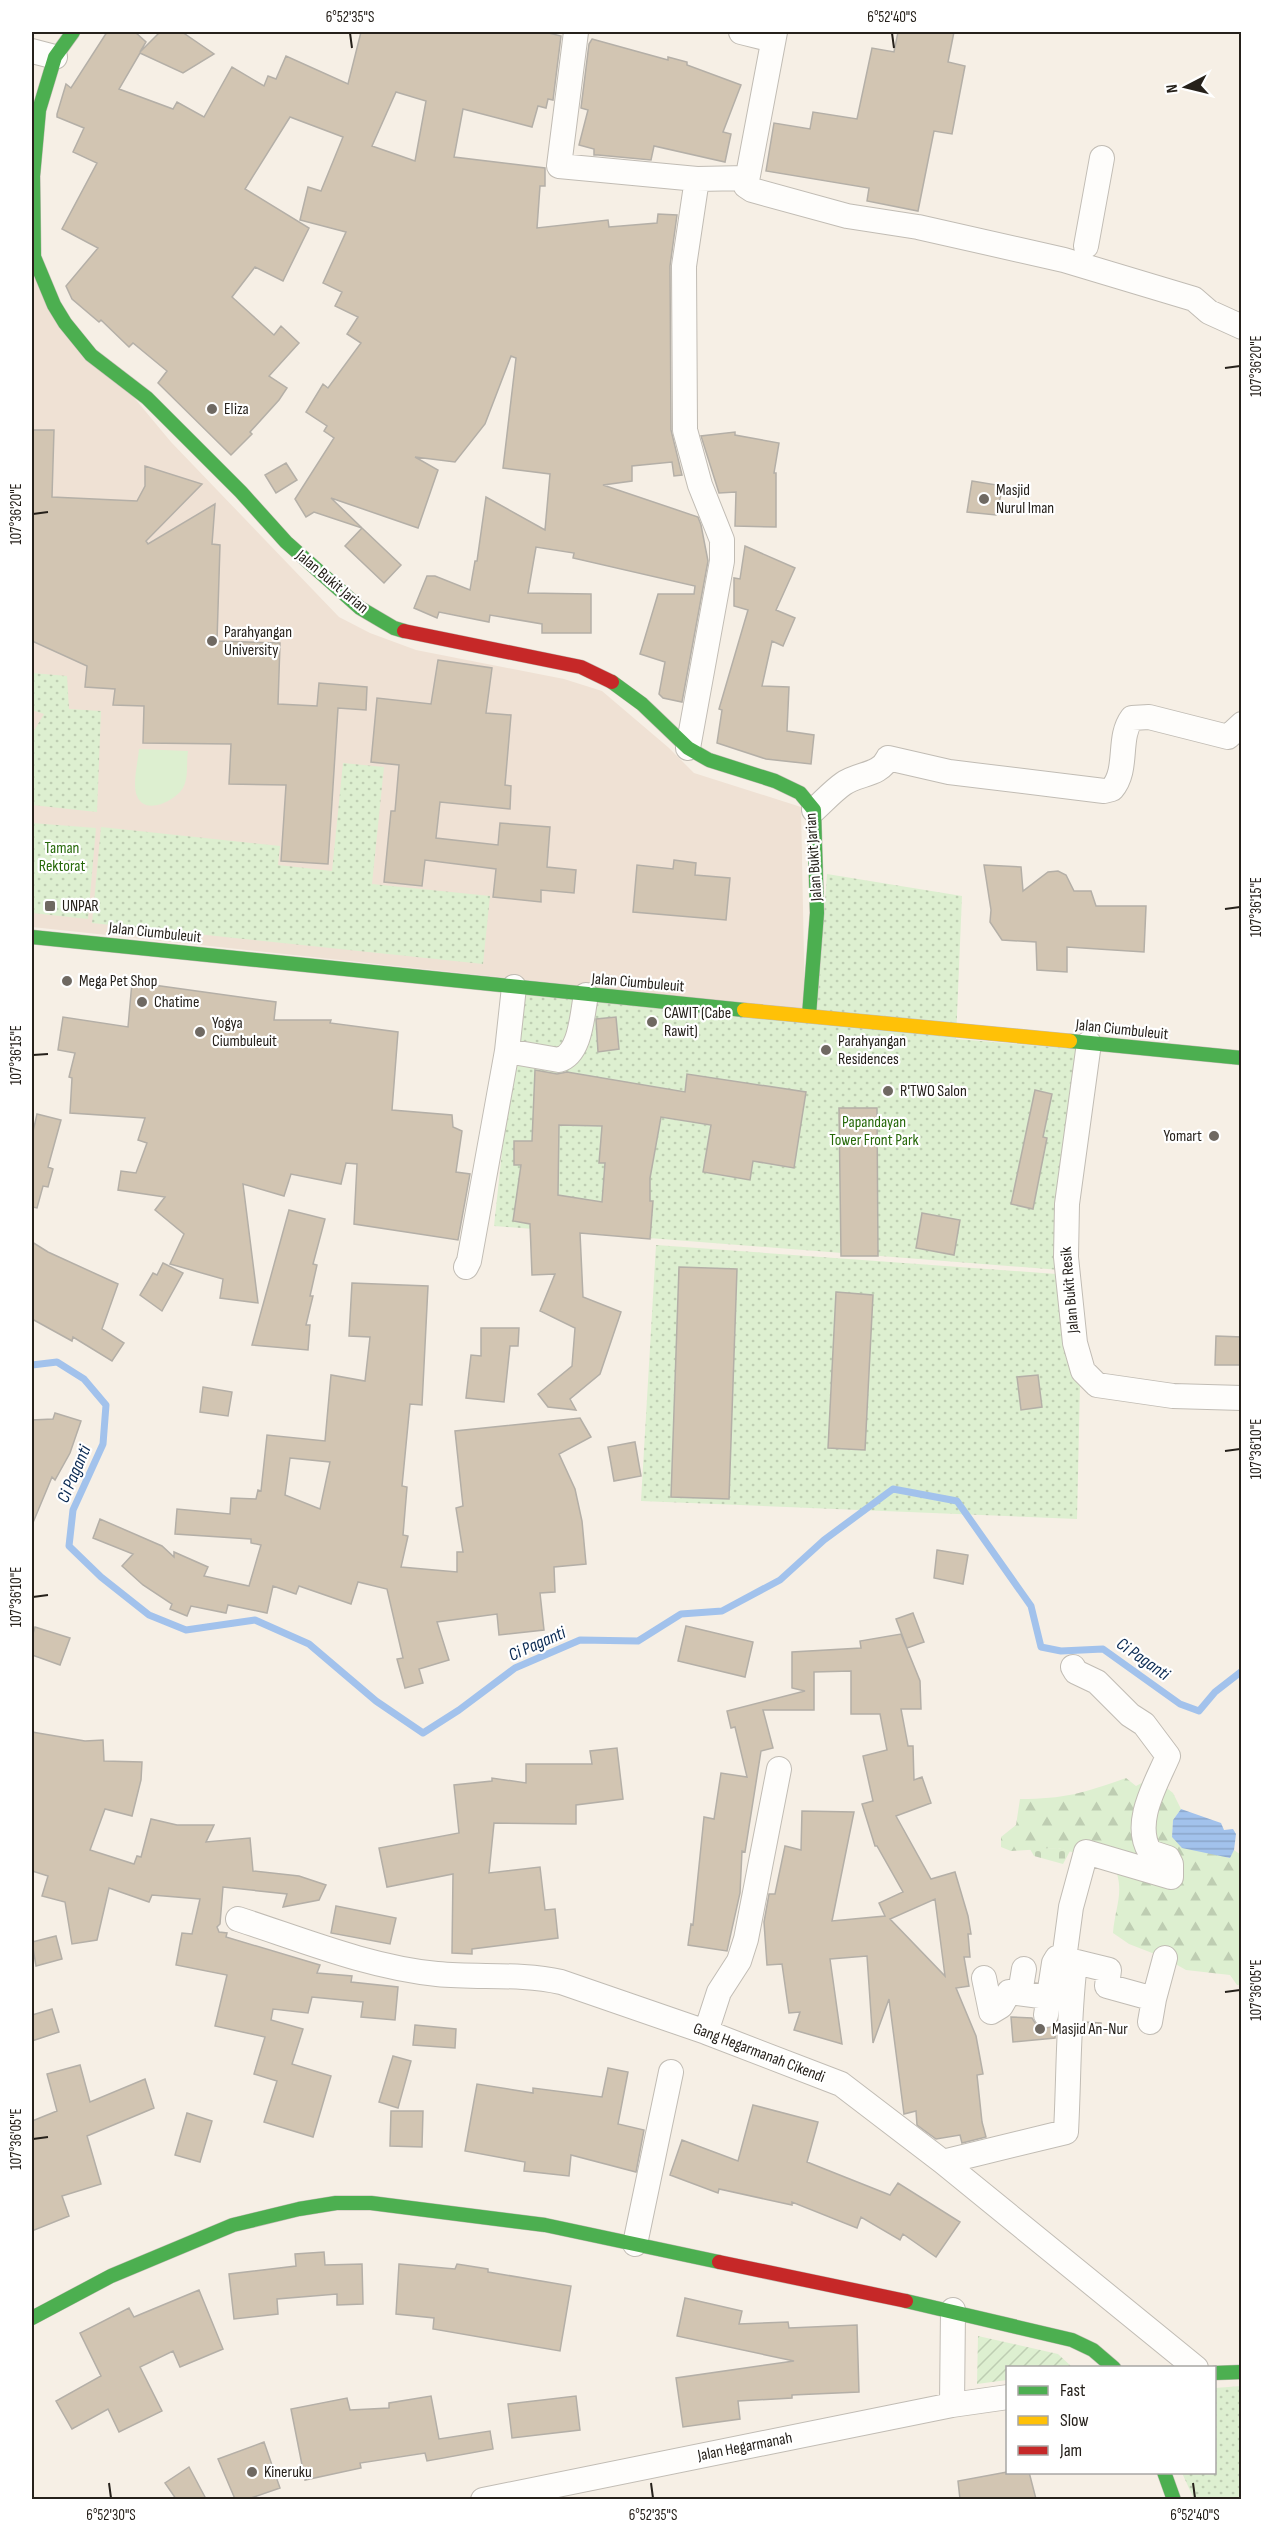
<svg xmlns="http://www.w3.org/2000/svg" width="1273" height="2531" viewBox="0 0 1273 2531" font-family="'Sofia Sans Condensed',sans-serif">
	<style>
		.education { fill: #efe1d4 }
		.grass { fill: #ddefd0 }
		.forest { fill: url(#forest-firs) }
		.cemetery { fill: url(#cemetery-stones) }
		.park { fill: url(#park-dots) }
		.garden { fill: url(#garden-furrows) }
		.water { fill: url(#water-rules) }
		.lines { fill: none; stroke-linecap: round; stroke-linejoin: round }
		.stream { stroke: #a2c2ec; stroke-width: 7 }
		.building { fill: #d2c5b2; stroke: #b4afa7; stroke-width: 1.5; fill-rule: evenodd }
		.street-casing { stroke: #c1bcb4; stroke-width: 26 }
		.fast-casing { stroke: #c1bcb4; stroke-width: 15 }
		.slow-casing { stroke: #c1bcb4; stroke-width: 15 }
		.jam-casing { stroke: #c1bcb4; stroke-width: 15 }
		.street { stroke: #fefdfb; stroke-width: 24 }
		.fast { stroke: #4caf50; stroke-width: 14 }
		.slow { stroke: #ffc107; stroke-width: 14 }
		.jam { stroke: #c62828; stroke-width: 14 }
		.ticks { fill: none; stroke: #26211b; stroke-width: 2 }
		.poi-dot { fill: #6f6962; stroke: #fff; stroke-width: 2 }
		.labels { text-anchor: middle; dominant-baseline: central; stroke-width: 4.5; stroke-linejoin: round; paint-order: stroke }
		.poi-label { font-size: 16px; fill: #26211b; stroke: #fff; text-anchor: start }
		.street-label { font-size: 16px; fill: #26211b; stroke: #fff }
		.park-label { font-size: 16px; fill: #27690a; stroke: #fff }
		.water-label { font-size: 18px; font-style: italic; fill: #0a2a53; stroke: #fff }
		.neatline { fill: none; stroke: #26211b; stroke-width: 2 }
		.ticks-label { font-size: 15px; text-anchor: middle; fill: #26211b }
	</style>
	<defs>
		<pattern id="forest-firs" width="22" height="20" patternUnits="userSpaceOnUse" patternTransform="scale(1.5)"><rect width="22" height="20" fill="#ddefd0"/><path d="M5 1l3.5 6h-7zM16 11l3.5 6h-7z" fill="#becdb2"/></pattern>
		<pattern id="cemetery-stones" width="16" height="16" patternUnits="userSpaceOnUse" patternTransform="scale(1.5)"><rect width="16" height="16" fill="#ddefd0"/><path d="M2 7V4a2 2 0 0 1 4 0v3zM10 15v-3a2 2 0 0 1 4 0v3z" fill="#becdb2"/></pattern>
		<pattern id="park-dots" width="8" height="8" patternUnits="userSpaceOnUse" patternTransform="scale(1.5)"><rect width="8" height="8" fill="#ddefd0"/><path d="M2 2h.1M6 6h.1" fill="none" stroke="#becdb2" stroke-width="1.8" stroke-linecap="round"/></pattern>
		<pattern id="garden-furrows" width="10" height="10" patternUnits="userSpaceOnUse" patternTransform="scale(1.5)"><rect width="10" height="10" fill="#ddefd0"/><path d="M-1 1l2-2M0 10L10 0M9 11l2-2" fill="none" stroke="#becdb2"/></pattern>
		<pattern id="water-rules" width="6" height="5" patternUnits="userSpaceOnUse" patternTransform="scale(1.5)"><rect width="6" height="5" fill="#a2c2ec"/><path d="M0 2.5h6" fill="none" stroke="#8ba6ca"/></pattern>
	</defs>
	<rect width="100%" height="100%" fill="#f6efe5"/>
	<path class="education" d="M32,275L171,442L339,617L370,633L416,650L564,679L602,691L669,748L694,773L801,807L805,1010L32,927Z"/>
	<path class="grass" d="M139,749L188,751C186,763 189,777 183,788C175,801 145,816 137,796C132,784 138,762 139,749Z"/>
	<path class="forest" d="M1153,1777L1173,1793L1181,1809L1173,1820L1172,1837L1229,1858L1234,1850L1241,1855V1985H1237L1230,1975L1186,1970L1165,1958L1129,1944L1113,1933C1115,1906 1126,1890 1113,1864L1058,1848L1011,1851L1001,1847V1837L1016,1825L1020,1799C1064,1799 1084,1793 1126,1778L1136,1786Z"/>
	<path class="cemetery" d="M1058,1848L1070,1851L1063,1864L1034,1856L1030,1849Z"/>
	<path class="park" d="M32,673L67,676L69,709L101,711L97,812L32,805V734L44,714L32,710Z
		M343,763L384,767L372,884L490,896L483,964L92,923L101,827L280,846L278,865L332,871Z
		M32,823L96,828L88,919L32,913Z
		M827,874L962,896L956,1039L1079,1049L1060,1270L494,1226L519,994L816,1021Z
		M656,1245L1056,1274L1080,1385L1077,1519L641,1501Z
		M1241,2386V2499H1194L1182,2473L1214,2472L1215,2388Z"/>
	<path class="garden" d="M978,2336L1058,2354L1072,2367L1008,2368L1007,2380L977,2384Z"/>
	<path class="water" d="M1181,1809L1221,1823L1224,1830L1233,1829L1236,1834L1234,1850L1230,1858L1182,1848L1172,1837L1173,1820Z"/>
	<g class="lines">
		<path class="stream" d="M32,1365L57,1362L84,1379L106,1405L103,1444L73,1510L69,1546L101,1577L149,1615L186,1630L255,1620L309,1644L376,1701L423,1733L459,1710L515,1668L580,1640L638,1641L681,1614L722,1611L780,1580L824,1540L893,1489L957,1501L1031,1606L1041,1647L1061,1651L1103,1649L1180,1704L1199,1711L1215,1692L1242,1671"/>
	</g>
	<path class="building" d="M107,32H135L146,42L140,52L160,32H182L214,54L183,73L140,53L119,89L173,109L177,102L204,117L232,67L264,86L268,76L276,79L286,56L348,84L361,32H545L561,36L553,100L548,99L546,108L538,106L532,127L463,109L454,157L545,168V186H540L537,228L608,220L609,227L657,223L658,214L677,215L670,266L671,430L682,475L674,476L672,462L632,466V481L603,485L698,517L701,525L708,561L682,702L663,698L659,694L665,662L640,654L658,594H694L695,586L573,558L574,553L536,547L528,593L591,594V633H542V624L490,615L489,622L439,612L437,618L414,608L427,576H435L470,590L475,561H477L486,497L545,530L550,474L503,468L516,358L511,356L485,424L455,462L415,457L438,470L418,528L331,498L362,528L314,512L306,517L295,499L334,438L324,431L327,426L306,412L323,384L328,388L361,343L347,334L358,317L335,306L342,292L323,283L346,232L300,220L308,187L321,191L343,137L290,117L245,189L309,228L283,281L255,267L232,297L274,335L281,326L299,343L269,376L287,388L279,400L250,432L252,434L231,455L158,383L167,371L133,343L129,347L101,320L99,322L72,299L66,286L98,248L62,229L97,163L73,152L84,128L57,117V114L66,84L71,88ZM396,92L426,101L415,161L372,146Z
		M898,32H954L948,62L965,66L952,134L934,131L918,211L867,201L869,188L766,171L774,123L810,129L813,112L857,119L872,48L894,52Z
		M592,39L668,60V57L687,62V65L741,85L723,132L731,134L725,162L654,146L651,160L598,155H594V149L579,145L588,110L581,108L589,44Z
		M32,430H54L52,497L137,501L145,486V466L202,484L146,541L148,544L215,504L212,544L220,545L217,641L280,643L278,704L317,706L319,683L367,687L366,710L338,708L328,864L281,861L286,785L229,784L231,744L143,743L144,706L113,705L115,689L85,687L87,666L32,641Z
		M735,432V435L779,443L774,473H776V527L735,526L736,492L719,493L701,436Z
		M286,463L297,480L276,493L265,475Z
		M972,481L1003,486L996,515L967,512Z
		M362,528L401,565L384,583L345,546Z
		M745,546L795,568L776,610L795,618L783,646L772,641L762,686L789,687L787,731L814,735L811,764L766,759L717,743L722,710L719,709L748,610L734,606V578L740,579Z
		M438,660L492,668L486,713L511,715L505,785L511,786L510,809L440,802L436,838L498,845L500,823L550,827L547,867L576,870L574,893L541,890V902L493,897L496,869L425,860L422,886L384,882L391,811H395L399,765L371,762L377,698L431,704Z
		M674,860L696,863L695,875L730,878L726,920L633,912L637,865L673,869Z
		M984,865L1021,867L1023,891L1048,872L1058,871L1066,875L1074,891H1091L1096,906H1146L1144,952L1067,947V972L1037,970L1036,942L1002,940L990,922L991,910Z
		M132,982L276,1002L274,1020H331L330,1023L398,1032L392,1110L452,1115L453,1127L462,1131L456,1172L470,1174L458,1240L354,1224L357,1164L346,1163L341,1184L291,1174L284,1196L243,1184L258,1303L220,1298L223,1279L170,1264L184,1234L155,1210L165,1197L118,1190L121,1171L136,1173L147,1143L138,1140L145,1118L70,1113L72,1078L69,1077L75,1053L58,1050L63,1017L128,1027Z
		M616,1017L619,1049L598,1052L596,1019Z
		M535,1070L557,1074L567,1072L685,1092L687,1074L806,1092L794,1168L753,1161L750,1180L703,1172L711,1125L661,1117L650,1178V1201H653L650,1239L580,1233L583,1297L621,1312L600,1374L570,1399L576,1410L548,1407L538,1394L572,1366L575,1328L540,1311L555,1274L532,1275L530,1224L513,1221L521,1165H514V1141H532ZM559,1125L602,1126L599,1163H605L602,1202L558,1195Z
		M1035,1090L1052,1094L1043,1137L1047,1138L1033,1209L1011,1204Z
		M839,1108H877L878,1256H841Z
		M37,1114L61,1120L48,1167L53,1169L48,1187L43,1186L37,1208L32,1207V1136Z
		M289,1210L325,1219L313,1264L317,1265L310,1296H313L306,1325H310L308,1350L252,1345Z
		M922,1213L960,1220L954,1255L916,1248Z
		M32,1242L48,1252L118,1284L102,1329L124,1343L112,1361L73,1337L72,1341L32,1319Z
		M163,1263L183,1273L162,1311L140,1295L153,1273L157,1275Z
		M679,1267L737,1269L729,1499L671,1497Z
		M352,1283L428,1286L422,1405L410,1404L402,1486L407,1487L403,1535L408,1536L401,1567L457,1572V1552H463L456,1508L463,1506L455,1431L580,1418L591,1437L559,1454L575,1489L582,1521L586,1564L554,1567L555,1592L540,1593L544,1630L499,1635L497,1614L437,1622L449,1660L419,1669L423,1683L405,1688L397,1659L403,1658L387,1589L358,1582L351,1604L299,1586L296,1594L273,1586L267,1613L228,1605L226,1613L191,1606L187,1616L170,1609L172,1604L143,1585L122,1566L133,1554L93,1538L100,1519L162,1546L174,1557V1552L208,1567L204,1576L249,1586L261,1545L251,1543V1539L175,1534L177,1509L230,1514L231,1498L256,1499L258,1490L261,1491L267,1435L325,1441L331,1375L365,1381L370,1337L349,1336ZM290,1458L330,1462L320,1509L285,1495Z
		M836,1292L873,1295L865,1450L828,1448Z
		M481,1328H519L518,1346H510L504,1402L466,1398L471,1355L481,1356Z
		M1216,1336L1242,1337V1365H1215Z
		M1038,1375L1042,1407L1021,1410L1017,1377Z
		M203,1387L232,1392L228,1416L200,1412Z
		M55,1413L81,1421L70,1453L55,1480L52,1477L32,1525V1420L53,1419Z
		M635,1442L641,1476L614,1481L608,1447Z
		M937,1550L968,1555L963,1584L934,1578Z
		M913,1613L924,1642L907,1648L896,1619Z
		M686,1626L753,1642L745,1677L678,1661Z
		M35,1627L70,1638L60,1665L32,1655V1637Z
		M901,1634L920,1681L921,1709H901L908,1746H913L914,1780L922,1777L931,1803L896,1816L931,1879L955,1872L968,1916L971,1934H968L970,1957H964L969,1986L956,1988L976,2036L983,2074L977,2075L982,2122L986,2137L962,2143L960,2135L936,2139L917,2125L916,2111L904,2114L889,1999L873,2043L867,1956L830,1959L842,2044L794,2030L800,2012L789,2013L782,1964L767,1965L764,1922L769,1894H775L785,1846L801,1850L802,1811L854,1812L832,1921L885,1916L879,1903L903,1892L877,1846H875L862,1804L873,1801L863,1756L887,1750L880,1714H851V1671L814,1672V1710H763L773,1748L761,1751L745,1852L742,1851L740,1893L727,1951L688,1945L691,1924L693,1925L704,1817L714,1819L721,1773L747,1777L735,1727L731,1728L727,1711L805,1691L792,1688V1652L861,1648L860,1641ZM935,1899L945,1976L890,1919Z
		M32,1732L85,1741L103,1740L104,1761L142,1762L141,1780L132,1816L105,1809L90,1850L134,1864L137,1856L141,1857L151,1819L177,1825H214L206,1842L250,1838L253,1871L299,1876L326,1885L319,1900L283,1907L287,1894L223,1887L220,1924L217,1927L219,1932L227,1933L226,1937L320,1965L317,1973L352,1976L351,1982L398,1987L395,2020L361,2017L363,2002L312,1997L308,2013L273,2009L271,2020L303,2029L292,2064L331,2076L313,2137L264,2122L277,2081L254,2074L265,2037L215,2026L227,1975L176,1965L182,1933L192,1934L200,1899L152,1895L149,1902L109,1888L97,1940L72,1944L65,1902L42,1896L48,1876L32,1871Z
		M617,1748L623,1799L576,1805V1824L494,1823L489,1873L540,1867L545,1910L555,1909L558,1938L472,1949V1954L452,1953L453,1874L387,1887L379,1848L459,1833L454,1785L492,1781V1778L526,1783V1764H592L590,1751Z
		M336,1906L396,1918L390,1944L331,1933Z
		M56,1936L62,1959L36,1966L32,1942Z
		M52,2009L59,2032L32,2041V2015Z
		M1011,2017L1032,2018L1037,2026L1043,2029L1056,2025L1055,2038L1013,2042Z
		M1084,2022L1101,2023V2033L1084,2035Z
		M415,2025L456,2029L455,2048L413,2045Z
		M393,2056L411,2061L398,2108L379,2102Z
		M80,2065L90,2102L145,2079L154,2108L87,2136L101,2184L62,2196L69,2216L32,2231V2121L57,2111L47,2074Z
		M608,2068L628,2072L618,2124L644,2130L636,2172L571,2155L569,2176L524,2171L525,2162L465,2151L477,2084L533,2093V2088L602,2097Z
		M753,2105L818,2122L807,2162L890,2195L898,2183L960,2222L936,2257L903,2234L900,2240L861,2217L857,2228L792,2202V2205L719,2189L718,2193L670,2175L682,2140L738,2161Z
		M391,2111H423L422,2147L390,2146Z
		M187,2113L212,2121L200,2162L175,2155Z
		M324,2252L325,2265L362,2264L363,2304L337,2305V2294L277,2299L278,2314L234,2319L229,2274L296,2266L295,2254Z
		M399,2264L455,2269L457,2264L488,2269V2272L571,2286L560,2351L433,2329L434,2318L396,2314Z
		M199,2290L223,2349L180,2367L173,2351L140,2367L162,2411L119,2432L108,2409L72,2429L56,2401L101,2376L80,2333L129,2308L134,2317Z
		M685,2298L742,2311L739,2324L788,2322L789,2328L857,2325L859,2392L792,2395V2398L738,2401L740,2419L683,2427L676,2378L794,2361L677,2336Z
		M431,2396L439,2439L490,2431L493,2449L427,2461L425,2453L360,2463L361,2468L305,2480L291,2409L347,2398L350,2410L389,2408V2403Z
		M576,2396L580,2430L512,2438L508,2404Z
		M264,2442L280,2488L248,2499H235L218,2459Z
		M189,2467L206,2499H176L165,2483Z
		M1007,2472H1029L1036,2499H960L958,2481Z"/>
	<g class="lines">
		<g class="street-casing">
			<path id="street" d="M576,32L559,166L697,179L747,178
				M741,32L773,40
				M775,32L746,186L752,190L847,216L918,227L1064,260L1194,299L1209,312L1242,327
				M32,51L55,57
				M1086,246L1102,158
				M688,748L722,561V540L700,485L685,430L684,266L697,179
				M814,810C824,801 833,791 843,784C858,773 880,776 888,758L949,772L1104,791L1112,789C1129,769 1117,738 1132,718L1149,717L1228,737L1242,724
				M1089,1043L1067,1204L1066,1257L1075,1343L1083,1371L1097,1385L1173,1396L1242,1398
				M507,1051L559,1060C581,1054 582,1014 586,995
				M466,1267L469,1261L507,1051L514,987
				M1073,1667L1076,1672L1097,1682L1130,1715L1144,1724L1168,1756C1156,1784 1132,1823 1150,1852L1168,1858L1171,1864V1877L1086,1852L1071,1907L1064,1959L1109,1970L1107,1986L1154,1999L1165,1958
				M238,1919C303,1940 368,1967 437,1974C479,1978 520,1973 561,1982L706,2032L841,2084L943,2162L1196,2368
				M984,1978L991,2012L1001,2006L1009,1992L1048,1997
				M1020,1993L1024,1969
				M1046,2015L1054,1963L1057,1958L1064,1959
				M1150,2022L1154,1999
				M706,2032L719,1992L739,1961L746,1939L779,1769
				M943,2162L1066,2132C1069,2076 1068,2019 1075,1963
				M635,2244L671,2072
				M952,2405L953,2310
				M483,2500L952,2405L1008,2397"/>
		</g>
		<g class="fast-casing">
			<path id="fast" d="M73,32L55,57L39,110L33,176L34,257L54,305L65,323L91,355L147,398L241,492L286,542L360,608L394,628L404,631
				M612,682L642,704L688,748L709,760L775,781L800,793L814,810L817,913L809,1015
				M32,937L744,1010
				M1070,1041L1242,1058
				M906,2301L1072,2340L1093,2350L1114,2368
				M32,2318L111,2276L233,2225L299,2209L336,2203H371L545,2225L719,2262
				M1214,2373L1242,2372
				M1164,2472L1174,2500"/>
		</g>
		<g class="slow-casing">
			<path id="slow" d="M744,1010L1070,1041"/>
		</g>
		<g class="jam-casing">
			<path id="jam" d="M404,631L581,667L612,682
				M719,2262L906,2301"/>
		</g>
		<use href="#street" class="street"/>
		<use href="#fast" class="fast"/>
		<use href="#slow" class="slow"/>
		<use href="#jam" class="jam"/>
	</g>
	<path class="ticks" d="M350,33L352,48M892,33L894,48M1225,368L1240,366M33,514L48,512M1225,909L1240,907M33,1055L48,1054M1225,1451L1240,1449M33,1597L48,1595M1225,1992L1240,1990M33,2139L48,2137M109,2483L111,2498M651,2483L653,2498M1193,2483L1195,2498"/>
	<g class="poi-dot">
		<circle cx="212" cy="409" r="6"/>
		<circle cx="984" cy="499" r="6"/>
		<circle cx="212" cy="641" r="6"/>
		<rect x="44" y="900" width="12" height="12" rx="3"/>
		<circle cx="67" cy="981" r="6"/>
		<circle cx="142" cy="1002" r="6"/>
		<circle cx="652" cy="1022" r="6"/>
		<circle cx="200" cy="1032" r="6"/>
		<circle cx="826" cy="1050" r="6"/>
		<circle cx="888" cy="1091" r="6"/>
		<circle cx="1214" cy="1136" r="6"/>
		<circle cx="1040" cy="2029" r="6"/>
		<circle cx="252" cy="2472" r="6"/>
	</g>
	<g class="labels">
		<g class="poi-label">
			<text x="224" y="409">Eliza</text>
			<text x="996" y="490">Masjid<tspan x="996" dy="18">Nurul Iman</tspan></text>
			<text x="224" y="632">Parahyangan<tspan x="224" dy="18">University</tspan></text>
			<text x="62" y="906">UNPAR</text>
			<text x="79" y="981">Mega Pet Shop</text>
			<text x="154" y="1002">Chatime</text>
			<text x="664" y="1013">CAWIT (Cabe<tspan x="664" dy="18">Rawit)</tspan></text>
			<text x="212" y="1023">Yogya<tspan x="212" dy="18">Ciumbuleuit</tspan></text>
			<text x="838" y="1041">Parahyangan<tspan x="838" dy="18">Residences</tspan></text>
			<text x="900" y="1091">R'TWO Salon</text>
			<text x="1202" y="1136" text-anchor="end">Yomart</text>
			<text x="1052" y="2029">Masjid An-Nur</text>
			<text x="264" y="2472">Kineruku</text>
		</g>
		<g class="street-label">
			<text transform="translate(332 582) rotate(40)">Jalan Bukit Jarian</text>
			<text transform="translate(814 857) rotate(-94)">Jalan Bukit Jarian</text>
			<text transform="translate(155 933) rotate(6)">Jalan Ciumbuleuit</text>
			<text transform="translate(638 983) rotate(5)">Jalan Ciumbuleuit</text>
			<text transform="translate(1122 1030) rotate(6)">Jalan Ciumbuleuit</text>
			<text transform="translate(1070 1290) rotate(-95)">Jalan Bukit Resik</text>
			<text transform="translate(759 2053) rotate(21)">Gang Hegarmanah Cikendi</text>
			<text transform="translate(745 2447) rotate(-11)">Jalan Hegarmanah</text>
		</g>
		<g class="park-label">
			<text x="62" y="848">Taman<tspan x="62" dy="18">Rektorat</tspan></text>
			<text x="874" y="1122">Papandayan<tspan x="874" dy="18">Tower Front Park</tspan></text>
		</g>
		<g class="water-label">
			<text transform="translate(74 1474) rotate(-67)">Ci Paganti</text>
			<text transform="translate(537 1644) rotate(-24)">Ci Paganti</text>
			<text transform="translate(1143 1659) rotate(35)">Ci Paganti</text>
		</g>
	</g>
	<rect width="1273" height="2531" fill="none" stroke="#ffffff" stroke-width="66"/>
	<rect x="1006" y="2366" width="210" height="108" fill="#ffffff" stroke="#a8a6a4" stroke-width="1.5"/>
	<rect x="1018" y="2386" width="30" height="9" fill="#4caf50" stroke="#a8a6a4" stroke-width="1.5"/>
	<text x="1060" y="2396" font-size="18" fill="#26211b">Fast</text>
	<rect x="1018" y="2416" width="30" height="9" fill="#ffc107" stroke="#a8a6a4" stroke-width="1.5"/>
	<text x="1060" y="2426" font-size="18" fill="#26211b">Slow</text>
	<rect x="1018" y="2446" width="30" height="9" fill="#c62828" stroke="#a8a6a4" stroke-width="1.5"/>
	<text x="1060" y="2456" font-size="18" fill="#26211b">Jam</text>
	<g transform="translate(1186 87) rotate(263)" stroke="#ffffff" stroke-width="4.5" paint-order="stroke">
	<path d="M0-4.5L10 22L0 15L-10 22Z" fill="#26211b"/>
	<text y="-9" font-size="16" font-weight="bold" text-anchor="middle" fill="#26211b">N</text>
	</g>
	<rect x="33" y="33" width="1207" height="2465" class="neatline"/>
	<g class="ticks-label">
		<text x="350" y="22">6°52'35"S</text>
		<text x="892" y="22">6°52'40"S</text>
		<text transform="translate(1256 366) rotate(-90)" y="5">107°36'20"E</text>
		<text transform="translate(16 514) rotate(-90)" y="5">107°36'20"E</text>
		<text transform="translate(1256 907) rotate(-90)" y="5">107°36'15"E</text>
		<text transform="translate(16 1055) rotate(-90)" y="5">107°36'15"E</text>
		<text transform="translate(1256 1449) rotate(-90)" y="5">107°36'10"E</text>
		<text transform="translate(16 1597) rotate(-90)" y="5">107°36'10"E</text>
		<text transform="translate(1256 1990) rotate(-90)" y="5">107°36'05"E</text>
		<text transform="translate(16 2139) rotate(-90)" y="5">107°36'05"E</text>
		<text x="111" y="2520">6°52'30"S</text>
		<text x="653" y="2520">6°52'35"S</text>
		<text x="1195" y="2520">6°52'40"S</text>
	</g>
</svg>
